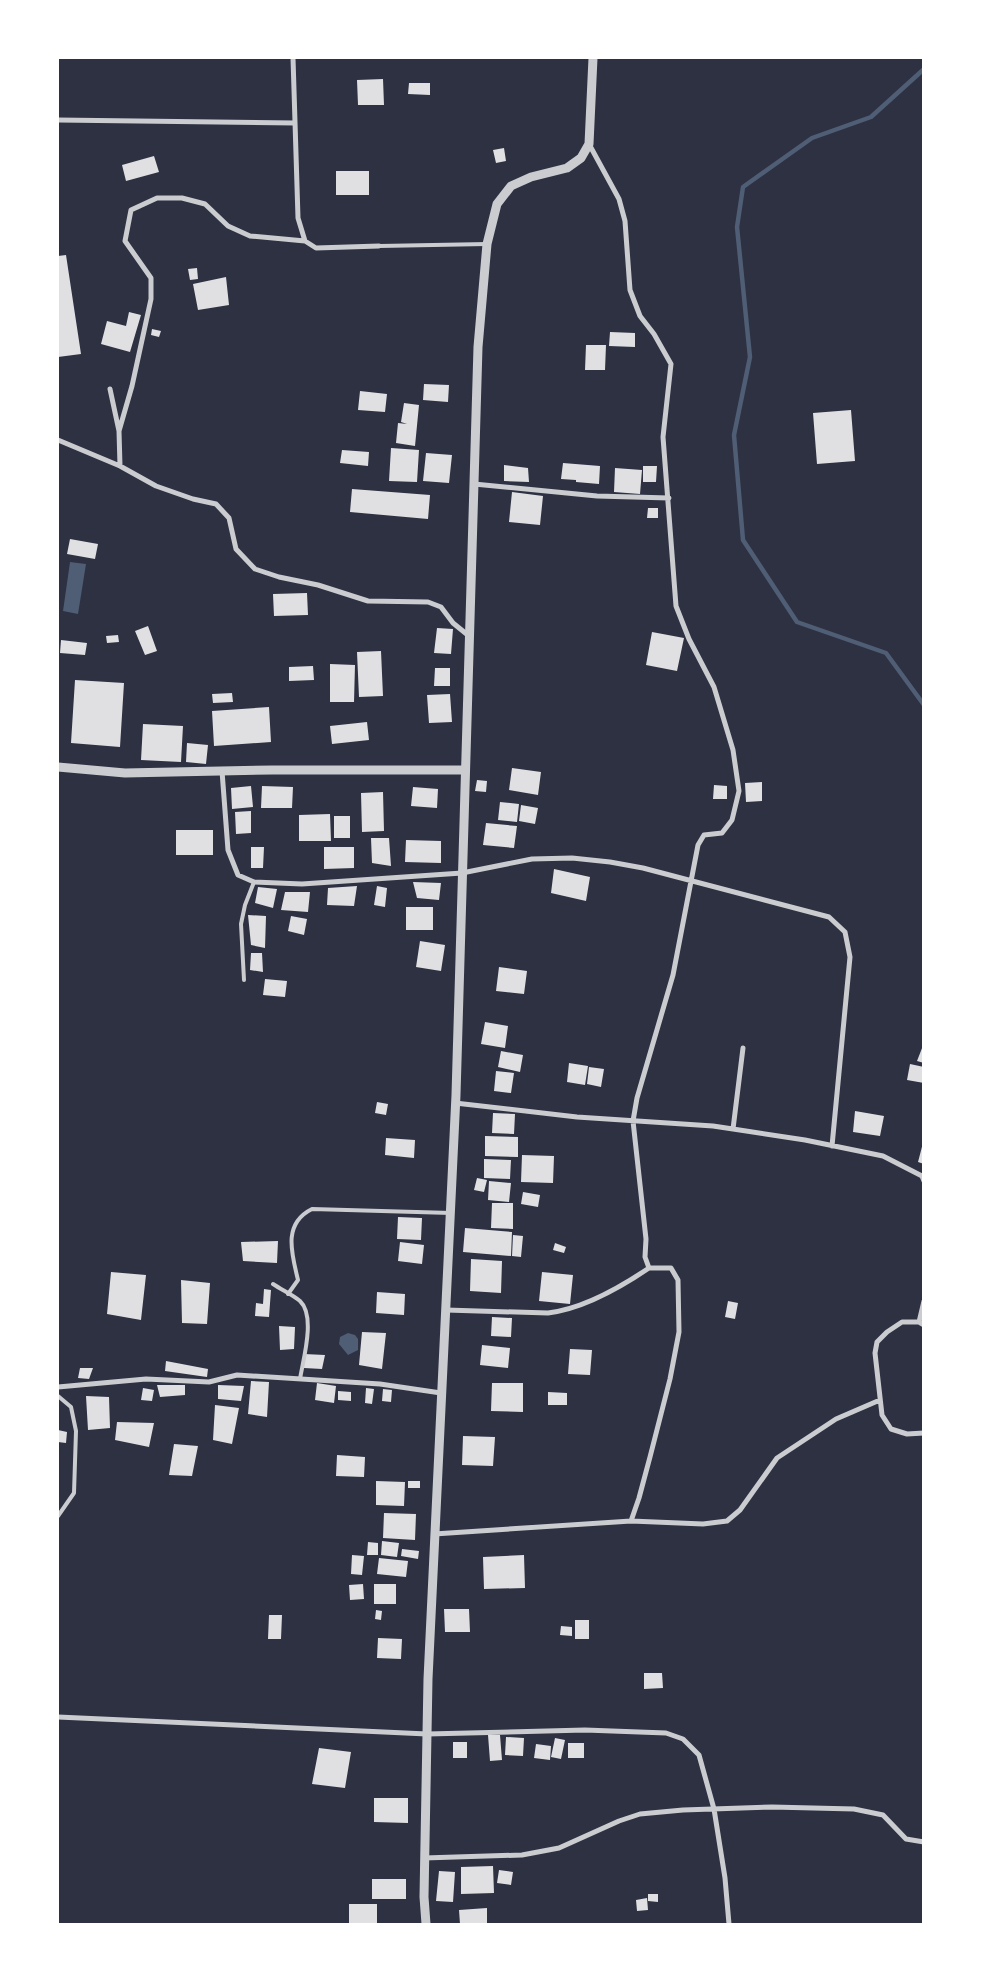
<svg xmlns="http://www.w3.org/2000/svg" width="981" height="1982" viewBox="0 0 981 1982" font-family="Raleway,sans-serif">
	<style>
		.water { fill: #4f5d75 }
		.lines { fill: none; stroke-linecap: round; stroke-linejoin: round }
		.stream { stroke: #4f5d75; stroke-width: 4.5 }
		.building { fill: #e0e0e3 }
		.service { stroke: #caccd0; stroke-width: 4 }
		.minor { stroke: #caccd0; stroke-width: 5 }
		.tertiary { stroke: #caccd0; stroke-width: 9 }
	</style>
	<rect width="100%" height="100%" fill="#2d3142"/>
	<path class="water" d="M70,562L86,564L78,614L63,611Z
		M348,1333L355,1335L358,1339V1350L348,1355L339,1344L340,1337Z"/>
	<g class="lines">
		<path class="stream" d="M924,69L871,117L812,138L743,187L737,227L750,357L734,435L743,540L797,622L886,653L924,705"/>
	</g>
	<path class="building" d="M383,79L384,105H358L357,80Z
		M409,83H430V95L408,94Z
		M504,148L506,161L496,163L493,150Z
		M154,156L159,172L126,181L122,165Z
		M336,171H369V195H336Z
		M66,255L81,354L58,357V256Z
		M197,268L198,279L190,280L188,269Z
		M226,277L229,305L198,310L193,284Z
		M129,312L141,315L130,352L101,344L107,321L126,326Z
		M152,329L161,331L159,337L151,335Z
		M610,332L635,333V347L609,346Z
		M586,345H606L605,370H585Z
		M424,384L449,385L448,402L423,400Z
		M360,391L387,394L385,412L358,410Z
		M404,403L419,405L415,446L396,443L398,423L407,424L401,422Z
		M851,410L855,461L817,464L813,413Z
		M391,448L419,450L417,482L389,481Z
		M342,450L369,452L368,466L340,463Z
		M426,453L452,455L449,483L423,481Z
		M563,463L600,466L599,484L576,482V480L561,479Z
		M504,465L528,468L529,482L504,481Z
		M643,466H657L656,482H643Z
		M615,468L642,470L640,494L614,492Z
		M352,489L430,495L428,519L350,512Z
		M512,492L543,496L540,525L509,522Z
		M648,508H658V518H647Z
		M70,539L98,544L95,559L67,554Z
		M307,593L308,615L274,616L273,594Z
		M148,626L157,651L145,655L135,631Z
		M437,628L453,629L451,654L434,653Z
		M652,632L684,638L677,671L646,665Z
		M118,635L119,642L107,643L106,636Z
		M61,640L87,643L85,655L60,653Z
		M381,651L383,696L359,697L357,652Z
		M330,664L355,665L354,702H330Z
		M313,666L314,680L289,681V667Z
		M435,668H450V686H434Z
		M75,680L124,683L120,747L71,743Z
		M232,693L233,702L213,703L212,694Z
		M450,694L452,722L429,723L427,695Z
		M269,707L271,742L214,746L212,711Z
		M367,722L369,740L332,744L330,726Z
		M143,724L183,726L181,762L141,760Z
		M187,743L208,745L206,764L186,762Z
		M512,768L541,772L538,795L509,790Z
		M477,780L487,781L486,792L475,791Z
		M762,782V801L746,802L745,783Z
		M714,785L727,786V799H713Z
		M251,786L253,807L232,809L231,788Z
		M262,786L293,787L292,808H261Z
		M413,787L438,789L437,808L411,806Z
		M383,792L384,831L362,832L361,793Z
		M500,802L519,804L517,822L498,820Z
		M521,805L538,808L535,824L519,821Z
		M251,811V833L236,834L235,812Z
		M330,814L331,841H299V815Z
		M334,816H350V838H334Z
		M486,823L517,826L514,848L483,845Z
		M176,830H213V855H176Z
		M371,838H389L391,866L372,863Z
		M406,840L441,841V863L405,862Z
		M251,847H264L263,868H251Z
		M324,847H354V868L324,869Z
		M554,869L590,877L586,901L551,893Z
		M413,882L441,883L439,900L417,898Z
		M357,886L354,906L327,905L328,888Z
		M377,886L387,888L385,907L374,905Z
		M258,887L277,889L273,908L255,903Z
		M285,892H310L308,912L281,910Z
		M406,907H433V930H406Z
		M248,915L266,916L265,948L251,945Z
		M291,916L307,919L304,935L288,931Z
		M420,941L445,945L441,971L416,967Z
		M251,953H262L263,972L250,970Z
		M499,967L527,971L524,994L496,991Z
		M265,979L287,981L285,997L263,995Z
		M485,1022L508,1026L505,1048L481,1044Z
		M924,1043V1063L917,1061Z
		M501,1051L523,1055L520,1072L498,1067Z
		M569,1063L588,1066L585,1085L567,1082Z
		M910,1064L924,1067V1083L907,1080Z
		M589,1067L604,1069L601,1087L587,1084Z
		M496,1071L514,1073L511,1093L494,1091Z
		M377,1102L388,1104L386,1115L375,1113Z
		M855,1111L884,1116L880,1136L853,1132Z
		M493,1113L515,1114L514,1134L492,1133Z
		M485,1136L518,1137V1157L485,1156Z
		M386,1138L415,1140L414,1158L385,1155Z
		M924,1139V1164L918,1162Z
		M522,1155L554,1156L553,1183L521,1182Z
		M484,1159L511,1160L510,1179L484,1178Z
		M477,1178L487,1180L484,1192L474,1190Z
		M489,1181L511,1183L509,1202L488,1200Z
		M523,1192L540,1195L538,1207L521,1204Z
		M492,1203H513V1229L491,1228Z
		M398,1217L422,1218L421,1240L397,1239Z
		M465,1228L512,1232L511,1256L463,1252Z
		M513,1235L523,1236L521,1257L512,1256Z
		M278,1241L277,1263L243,1261L241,1242Z
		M400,1242L424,1245L422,1264L398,1261Z
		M555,1243L566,1247L564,1253L553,1250Z
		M471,1259L502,1261L501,1293L470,1291Z
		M111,1272L146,1275L141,1320L107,1314Z
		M542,1272L573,1275L570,1304L539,1301Z
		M181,1280L210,1283L207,1324L182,1323Z
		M264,1289L271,1290L269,1317L255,1316L256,1303L263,1304Z
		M377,1292L405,1294L404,1315L376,1313Z
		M728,1301L738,1303L735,1319L725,1317Z
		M492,1317L512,1318L511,1337L491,1336Z
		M279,1326L295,1327L294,1349L280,1350Z
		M362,1332L386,1333L382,1369L359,1365Z
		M482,1345L510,1348L508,1368L480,1365Z
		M570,1349L592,1350L590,1375L568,1374Z
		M304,1354L325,1355L322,1369L304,1368Z
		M166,1361L208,1369L207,1377L165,1371Z
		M80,1368H93L89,1379L78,1378Z
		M251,1381L269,1382L267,1417L248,1414Z
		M317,1383L336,1386L334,1403L315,1400Z
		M492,1383H523V1412L491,1411Z
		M157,1385H185V1395L160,1397Z
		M218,1385L244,1386L241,1401L218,1399Z
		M143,1388L154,1390L152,1401L141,1400Z
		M366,1388L374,1389L372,1404L365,1403Z
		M383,1389L392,1390L391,1402L382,1401Z
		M338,1391L351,1392V1401L338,1400Z
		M548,1392L567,1393V1405H548Z
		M86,1396L109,1397L110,1428L88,1430Z
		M215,1405L239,1408L232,1444L213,1440Z
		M117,1422L154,1423L149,1447L115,1440Z
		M58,1430L67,1432L66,1443L58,1442Z
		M463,1436L495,1437L493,1466L462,1465Z
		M174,1444L198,1446L192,1476L169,1475Z
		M337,1455L365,1457L364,1477L336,1476Z
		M376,1481L405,1482L404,1506L376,1505Z
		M408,1481H420V1488H408Z
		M384,1513L416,1514L415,1540L383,1538Z
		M382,1541L399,1543L397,1557L381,1555Z
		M368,1542L378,1543V1555H367Z
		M402,1549L419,1551L418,1559L401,1556Z
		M352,1555L364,1556L362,1575L351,1574Z
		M524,1555L525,1588L484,1589L483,1557Z
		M379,1558L408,1561L406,1577L377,1574Z
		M363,1584L364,1599L350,1600L349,1585Z
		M374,1584H396V1604H374Z
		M444,1609H469L470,1632H445Z
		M376,1610L382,1611L381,1620L375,1619Z
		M269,1615H282L281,1639H268Z
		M575,1620H589V1639H575Z
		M561,1626L572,1627V1636L560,1635Z
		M378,1638L402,1639L401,1659L377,1658Z
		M644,1673H662L663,1688L644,1689Z
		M488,1735H500L502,1760L490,1761Z
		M506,1737L524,1738L523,1756L505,1755Z
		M555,1738L565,1740L561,1759L551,1757Z
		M453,1742H467V1758H453Z
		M568,1743H584V1758H568Z
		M536,1744L551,1746L550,1760L534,1758Z
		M319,1748L351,1752L345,1788L312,1784Z
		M374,1798H408V1823L374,1822Z
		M493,1866L494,1893L461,1894V1867Z
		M499,1870L513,1872L511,1885L497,1883Z
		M439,1871L455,1872L453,1902L436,1901Z
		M372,1879H406V1899H372Z
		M648,1894H658V1902L648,1901Z
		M647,1898L648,1910L637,1911L636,1900Z
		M349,1904H377V1924H349Z
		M487,1908V1924H460L459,1910Z"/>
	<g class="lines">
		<path class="service" d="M379,246L487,244
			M244,980L241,924L245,905L254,882
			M273,1284C282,1290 293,1295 300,1301C316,1316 303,1360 300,1379
			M288,1294L298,1280C292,1254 282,1224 312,1209L451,1213
			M58,1396L71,1407L76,1431L74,1493L58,1516"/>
		<path class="minor" d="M293,58L298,218L305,241L316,248L379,246
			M58,120L295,123
			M589,144L619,199L625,221L630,290L640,316L654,334L671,364L663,437L676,606L689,639L714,687L733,750L739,791L732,820L722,833L704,835L698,845L673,975L637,1098L633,1121L646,1239L645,1257L649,1268H671L678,1280L679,1332L670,1379L650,1457L639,1498L631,1521
			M110,389L119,431L120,466
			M119,431L132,386L151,299V278L125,241L131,210L157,198H182L205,204L228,226L250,236L305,241
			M58,440L120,466L156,486L193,499L216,504L229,518L236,549L255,569L279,577L318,585L368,601L428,602L441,607L453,623L469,636
			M474,484L597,496L669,498
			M222,771L228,850L238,875L254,882L302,884L462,873L532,859L572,858L610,862L643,868L829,917L845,932L850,957L832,1146
			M455,1103L577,1117L713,1126L733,1129L805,1140L883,1156L922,1176L924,1181
			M733,1129L743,1048
			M446,1310L548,1313C582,1309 621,1287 649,1268
			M919,1322L924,1301
			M924,1325L919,1322H902L887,1332L877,1342L875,1353L882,1415L891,1429L907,1434L924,1433
			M58,1387L146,1379L209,1382L237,1375L380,1384L441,1393
			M434,1534L631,1521L703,1524L727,1521L740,1510L777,1458L836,1419L880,1400
			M58,1717L427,1734L585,1730L666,1733L683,1739L699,1755L714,1809L725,1878L729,1924
			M424,1858L522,1855L559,1848L619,1821L640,1814L683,1810L772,1807L854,1809L883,1815L906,1839L924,1842"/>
		<path class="tertiary" d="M58,767L125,773L272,770H465
			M426,1924L424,1897L428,1679L456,1095L478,347L487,244L497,204L511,186L531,177L567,168L581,158L589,144L593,58"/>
	</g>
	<rect width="981" height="1982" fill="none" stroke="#ffffff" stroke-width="118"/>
</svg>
